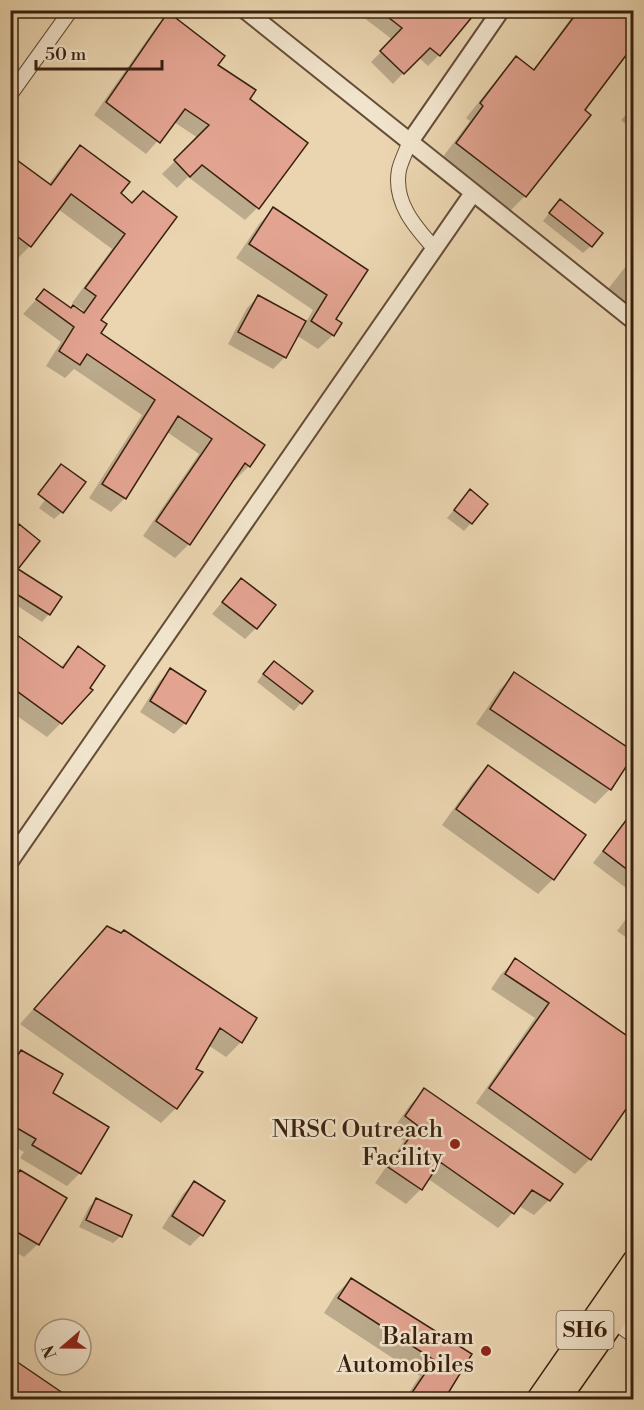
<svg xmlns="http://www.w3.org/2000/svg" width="644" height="1410" viewBox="0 0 644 1410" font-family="'Libre Bodoni',serif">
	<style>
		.shadow { fill: #0003 }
		.building { fill: #e2a390; stroke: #39200f; stroke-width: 1.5 }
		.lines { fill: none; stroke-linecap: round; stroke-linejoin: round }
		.minor-casing { stroke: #654d37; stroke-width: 16 }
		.tertiary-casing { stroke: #654d37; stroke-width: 20 }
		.primary-casing { stroke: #39200f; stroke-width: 24 }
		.minor { stroke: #f1e4cc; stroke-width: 14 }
		.tertiary { stroke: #f1e4cc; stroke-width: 16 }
		.primary { stroke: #ead5b0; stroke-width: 21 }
		.poi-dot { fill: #8f2418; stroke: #f1e4cc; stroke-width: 2 }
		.labels { text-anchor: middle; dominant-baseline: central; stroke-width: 5; stroke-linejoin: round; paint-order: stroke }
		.shield { fill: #f1e4cc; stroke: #705b48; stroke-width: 1.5 }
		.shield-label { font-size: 22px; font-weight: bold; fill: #39200f }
		.poi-label { font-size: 24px; fill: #39200f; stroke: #f1e4cc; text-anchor: end }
	</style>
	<rect width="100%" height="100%" fill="#ead5b0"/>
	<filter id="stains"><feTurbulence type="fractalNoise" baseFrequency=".00333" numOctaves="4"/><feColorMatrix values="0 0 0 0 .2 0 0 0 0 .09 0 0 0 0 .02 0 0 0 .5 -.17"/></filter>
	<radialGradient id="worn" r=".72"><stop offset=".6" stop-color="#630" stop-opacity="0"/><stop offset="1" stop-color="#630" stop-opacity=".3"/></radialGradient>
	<path class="shadow" d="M461,10L439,55L428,66L418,57L393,84L371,62L393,40L355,11Z
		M577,10H634V59L626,54L583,111L589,115L525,196L511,210L442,158L470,121L466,118L502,73L516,58L532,71Z
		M168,14L216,66L257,208L245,220L188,177L177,188L162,174L198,138L174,122L146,154L94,115L156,27Z
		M634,106V131L621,120Z
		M81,147L119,194L132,205L143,193L99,321V334L249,466L235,480L233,479L189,544L175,558L143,536L199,454L167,432L125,498L111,512L89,498L142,415L74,369L65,378L46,366L61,342L23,314L44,291L70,310L81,313L83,310L72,303L112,249L58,209L30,246L16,260L10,256V160L48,185L66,161Z
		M553,208L591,246L583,253L543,221Z
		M273,209L366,271L334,320L333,335L318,349L296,335L285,357L273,369L228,344L247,308L259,296L306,322L313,310L236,258L259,224Z
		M634,256V310L608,289Z
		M10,265L16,268L10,276Z
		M61,465L62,512L54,519L39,508L51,492L43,487Z
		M463,499L471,523L464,531L447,518Z
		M10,546L18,568L22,571L21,572L49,614L42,622L10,601Z
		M241,580L256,628L245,639L212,614Z
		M10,632L60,668L78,648L61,723L47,737L10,711Z
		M170,670L185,723L174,734L140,712L159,682Z
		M266,670L311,691L294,711L257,682Z
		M515,674L633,753L610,789L595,804L476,724L500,689Z
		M488,767L553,879L538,894L442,825L473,782Z
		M634,810V881L626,888L593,863Z
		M634,908V943L617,931Z
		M107,927L241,1042L226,1057L208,1045L193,1070L176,1108L161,1123L20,1024Z
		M516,960L634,1042V1097L590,1159L575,1174L476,1103L535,1018L491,989L501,974Z
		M21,1052L51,1094L80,1173L67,1186L20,1158L24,1152L10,1144V1062Z
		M425,1090L549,1200L534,1215L519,1206L498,1228L427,1178L421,1189L406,1204L375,1183L404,1141L391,1132L410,1105Z
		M10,1166L65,1199L38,1244L24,1257L10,1249Z
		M194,1183L201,1235L190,1246L162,1228L183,1194Z
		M96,1200L121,1236L113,1243L79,1227L89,1207Z
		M351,1279L470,1354L442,1400H404L420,1376L324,1313L336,1294Z"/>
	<path class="building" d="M379,10H464L472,17L440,56L430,48L404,74L380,51L402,28Z
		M579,10H633V46L585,110L591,115L526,197L456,143L483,106L480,103L516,56L534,70Z
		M168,12L225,56L218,65L256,90L250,99L308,143L259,209L202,165L190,177L174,160L209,125L185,109L160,143L106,102Z
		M80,145L130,182L121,193L132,203L143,191L177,217L101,320L107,324L101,333L265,445L250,467L245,463L190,545L156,521L212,439L178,416L126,499L102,484L155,400L87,354L80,365L59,351L74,327L36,299L44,289L71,308L73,305L84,313L96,296L85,288L125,234L71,194L31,247L10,231V155L51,185Z
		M560,199L603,233L592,247L549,213Z
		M273,207L368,270L336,319L342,323L334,336L311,321L327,295L249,244Z
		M258,295L306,321L286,358L238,332Z
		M61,464L86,482L63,513L38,494Z
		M470,489L488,504L472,524L454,510Z
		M19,524L40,541L18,569L62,597L50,615L10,590V535Z
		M241,578L276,605L257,629L222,602Z
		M10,630L63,668L78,646L105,666L90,688L93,690L62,724L10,686Z
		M274,661L313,691L302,704L263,674Z
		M170,668L206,691L186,724L150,701Z
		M514,672L633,751V756L611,790L490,709Z
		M488,765L586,835L554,880L456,809Z
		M633,811V874L603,851Z
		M107,926L121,933L124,930L257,1018L242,1043L220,1028L196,1069L203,1072L177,1109L34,1009Z
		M515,958L633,1040V1099L591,1160L489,1088L549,1003L505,974Z
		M21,1050L63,1074L53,1093L109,1127L81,1174L32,1145L36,1139L10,1124V1068Z
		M424,1088L563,1184L550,1201L532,1190L514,1214L440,1162L422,1190L388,1167L418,1126L405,1116Z
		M20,1170L67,1198L39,1245L10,1228V1185Z
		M194,1181L225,1201L203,1236L172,1216Z
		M96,1198L132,1215L122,1237L86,1220Z
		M351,1278L472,1354L444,1400H407L434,1360L338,1298Z
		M10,1357L73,1400H10Z"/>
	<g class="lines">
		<g class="minor-casing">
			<path id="minor" d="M10,95L71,10
				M409,143C406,152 401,161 399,170C393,202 415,227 435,249
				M613,1321L634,1336"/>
		</g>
		<g class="tertiary-casing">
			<path id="tertiary" d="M245,10L634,321
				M409,143L501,10
				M10,861L473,193"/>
		</g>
		<g class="primary-casing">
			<path id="primary" d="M537,1400L634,1260
				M559,1400L634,1293"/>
		</g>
		<use href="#minor" class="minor"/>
		<use href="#tertiary" class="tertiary"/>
		<use href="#primary" class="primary"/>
	</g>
	<g class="poi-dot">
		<circle cx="455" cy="1144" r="6"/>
		<circle cx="486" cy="1351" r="6"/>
	</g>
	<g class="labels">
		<rect class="shield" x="556.5" y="1311" width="57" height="38" rx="4.5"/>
		<g class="shield-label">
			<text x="585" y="1330">SH6</text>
		</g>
		<g class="poi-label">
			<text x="443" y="1130">NRSC Outreach<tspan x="443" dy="28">Facility</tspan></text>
			<text x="474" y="1337">Balaram<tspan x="474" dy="28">Automobiles</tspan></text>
		</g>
	</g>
	<rect width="644" height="1410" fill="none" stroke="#ead5b0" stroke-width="36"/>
	<rect x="12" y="12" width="620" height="1386" fill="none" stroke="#39200f" stroke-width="3"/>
	<rect x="18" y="18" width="608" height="1374" fill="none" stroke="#39200f" stroke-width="1.5"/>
	<g transform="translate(63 1347) rotate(250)"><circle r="28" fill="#f1e4cc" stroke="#a79680" stroke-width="1.5"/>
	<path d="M0-4.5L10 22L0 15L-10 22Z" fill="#8f2418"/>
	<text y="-9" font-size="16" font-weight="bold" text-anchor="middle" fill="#39200f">N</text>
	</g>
	<path d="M36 60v9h126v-9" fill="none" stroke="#39200f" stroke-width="3"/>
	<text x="45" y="60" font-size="18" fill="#39200f" stroke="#f1e4cc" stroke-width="4.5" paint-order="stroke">50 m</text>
	<rect width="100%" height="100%" filter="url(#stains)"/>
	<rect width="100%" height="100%" fill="url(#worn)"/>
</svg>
